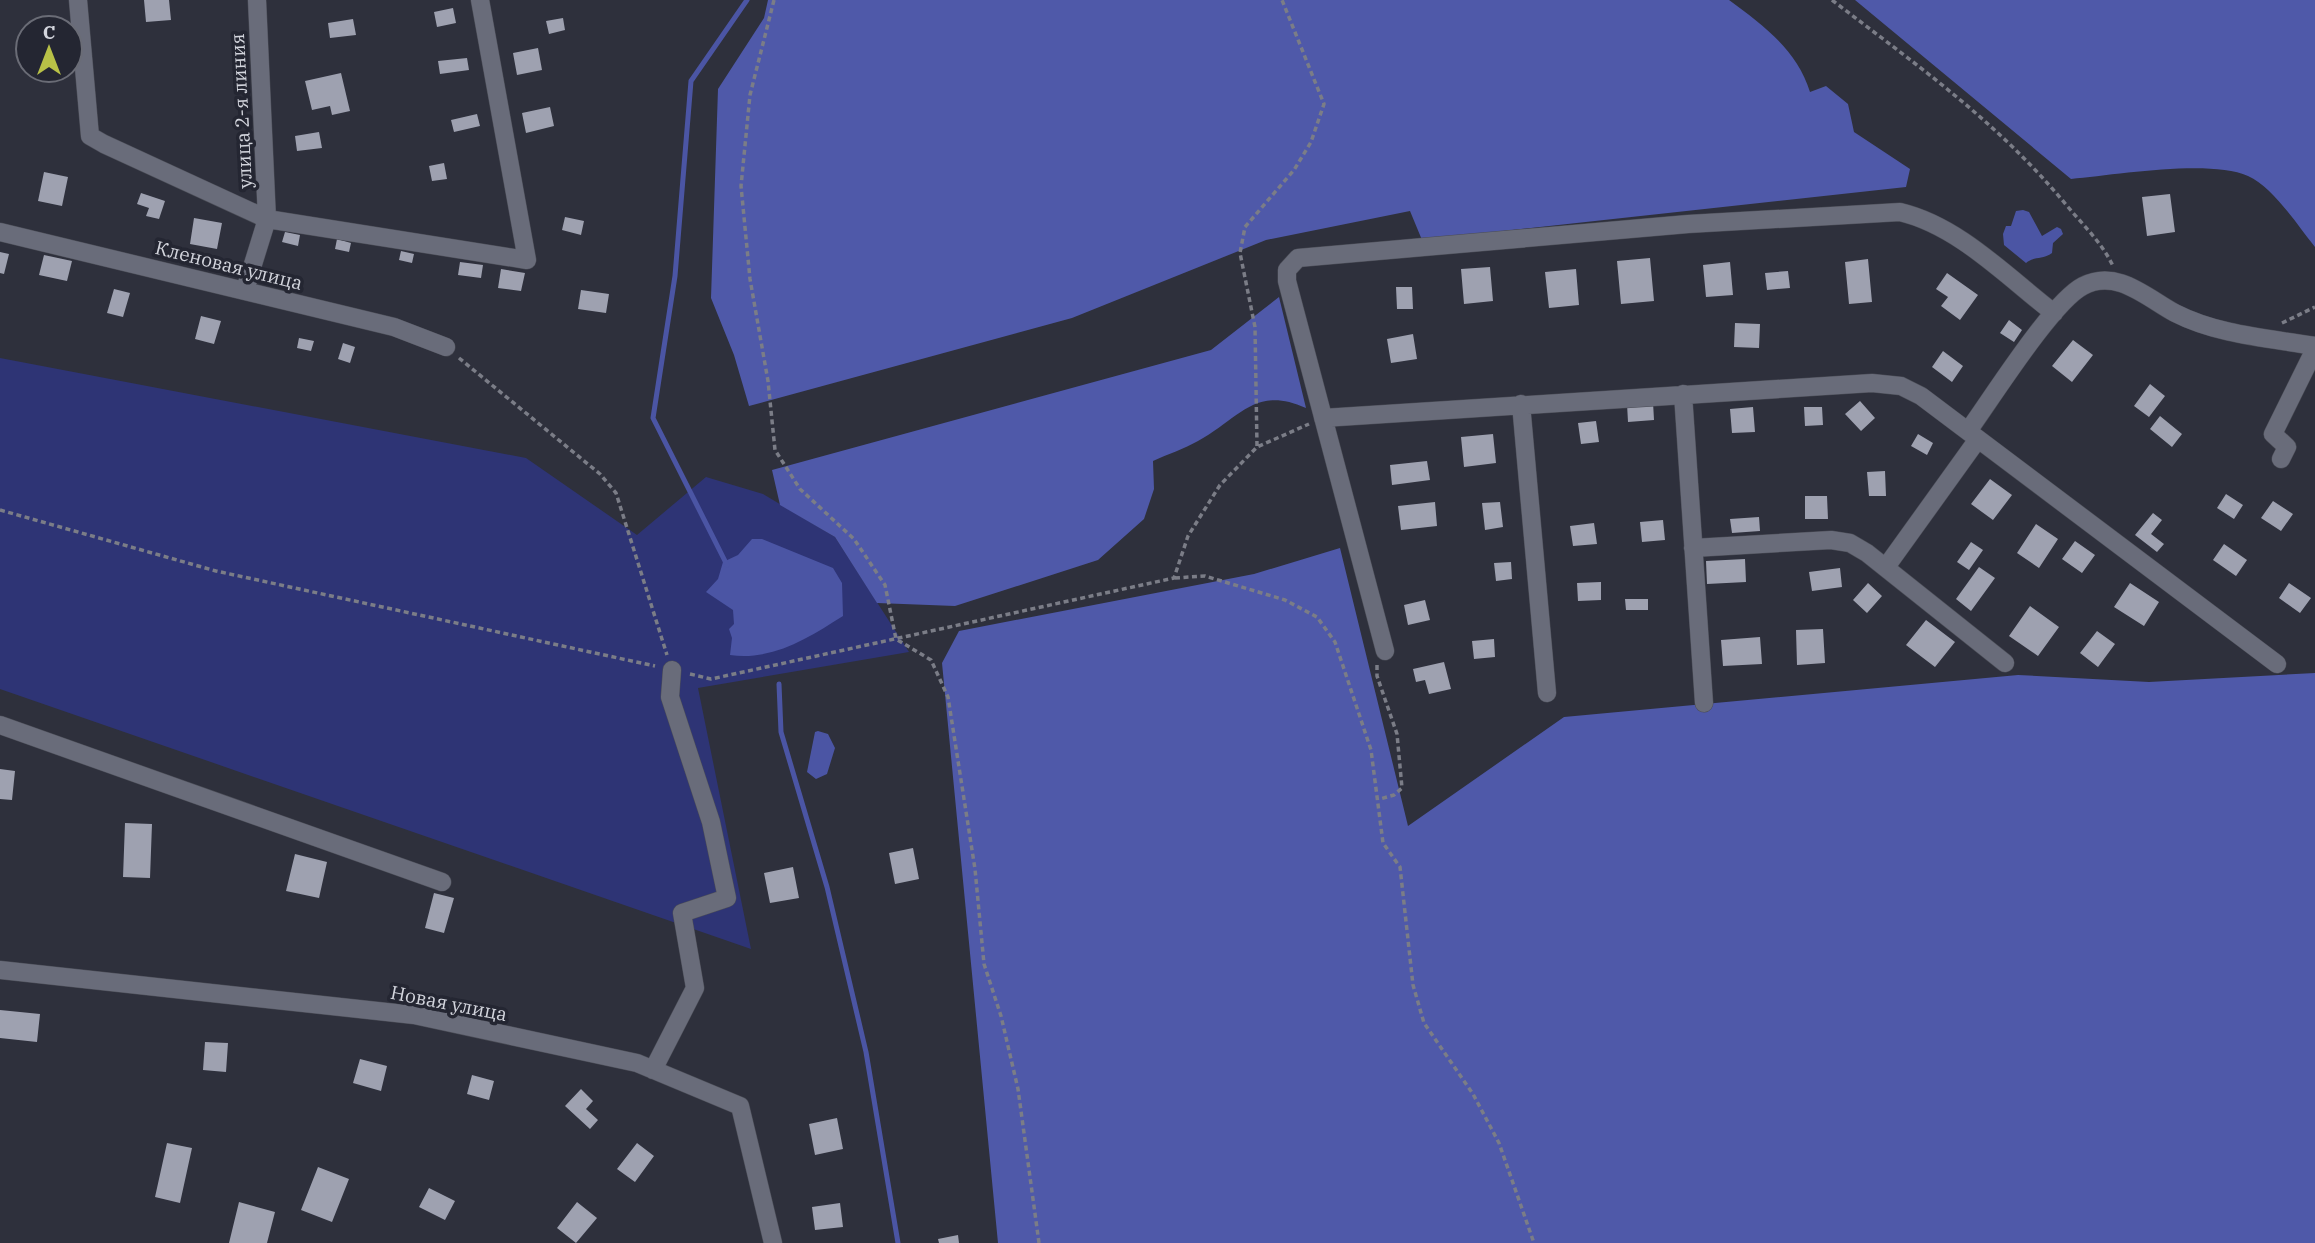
<svg xmlns="http://www.w3.org/2000/svg" width="2315" height="1243" viewBox="0 0 2315 1243" font-family="'IBM Plex Serif',serif">
	<style>
		.green { fill: #2e3475 }
		.forest { fill: #4f59a9 }
		.water { fill: #4b55a4 }
		.lines { fill: none; stroke-linecap: round; stroke-linejoin: round }
		.stream { stroke: #4b55a4; stroke-width: 5 }
		.building { fill: #9ea1b0 }
		.minor-casing { stroke: #4b4d57; stroke-width: 19 }
		.path { stroke: #7b7d87; stroke-width: 3.5; stroke-dasharray: 5 3.5; stroke-linecap: butt }
		.minor { stroke: #696c7a; stroke-width: 18 }
		.labels { text-anchor: middle; dominant-baseline: central; stroke-width: 7; stroke-linejoin: round; paint-order: stroke }
		.street-label { font-size: 19px; fill: #d3d5dd; stroke: #242632 }
	</style>
	<rect width="100%" height="100%" fill="#2e303c"/>
	<path class="green" d="M0,358L526,458L637,535L706,477L763,494L835,537L909,652L698,688L751,949L0,689Z"/>
	<path class="forest" d="M768,0H1729C1763,25 1797,50 1810,92L1826,86L1848,104L1854,132L1910,169L1906,187L1422,240L1410,211L1266,240L1072,318L749,406L734,355L711,298L718,89L764,18Z
		M1855,0H2315V247C2297,225 2274,188 2248,176C2209,159 2116,175 2071,179Z
		M1279,297L1306,408C1255,385 1240,418 1198,441C1184,449 1168,454 1153,461L1154,489L1144,519L1098,560L955,606L877,603L835,537L780,505L772,470L1211,350Z
		M1340,548L1408,826L1564,717L2018,675L2149,682L2315,673V1243H998L942,663L959,631L1254,574Z"/>
	<path class="water" d="M2023,210L2029,212L2042,236L2057,227L2061,229L2063,234L2053,243L2052,253C2043,260 2034,256 2026,263L2004,245L2003,234L2006,226H2011L2016,211Z
		M752,539H762L833,568L842,583L843,616C808,638 773,661 730,655L732,638L729,629L734,624L733,610L706,592L718,579L723,562L738,555Z
		M818,731L828,734L835,748L827,774L816,779L807,772L815,732Z"/>
	<g class="lines">
		<path class="stream" d="M727,565L653,418L675,276L691,81L747,0
			M779,684L781,732L827,887L866,1052L898,1243"/>
	</g>
	<path class="building" d="M144,0H169L171,20L146,22Z
		M453,8L456,23L437,27L434,12Z
		M563,18L565,30L549,34L546,21Z
		M353,19L356,35L330,38L328,23Z
		M538,48L542,70L517,75L513,53Z
		M467,58L469,70L440,74L438,61Z
		M341,73L350,111L332,115L330,106L312,110L305,81Z
		M550,107L554,126L526,133L522,113Z
		M477,114L480,126L454,132L451,120Z
		M319,132L322,148L297,151L295,136Z
		M444,163L447,179L432,181L429,166Z
		M44,172L68,177L62,206L38,201Z
		M141,193L165,201L159,219L146,216L149,208L137,204Z
		M2170,194L2175,232L2147,236L2142,197Z
		M565,217L584,221L581,235L562,230Z
		M194,218L222,223L217,249L190,244Z
		M285,232L300,235L298,246L282,242Z
		M337,239L351,243L349,252L335,249Z
		M401,251L414,254L412,263L399,260Z
		M0,252L9,254L4,274L0,273Z
		M44,255L72,261L67,281L39,275Z
		M1650,258L1654,301L1621,304L1617,261Z
		M1868,259L1872,302L1849,304L1845,262Z
		M460,262L483,265L481,278L458,275Z
		M1730,262L1733,295L1706,297L1703,265Z
		M1490,267L1493,301L1464,304L1461,269Z
		M501,269L525,273L521,291L498,288Z
		M1576,269L1579,305L1549,308L1545,272Z
		M1788,271L1790,288L1767,290L1765,273Z
		M1947,273L1978,295L1960,320L1941,306L1948,297L1936,289Z
		M1396,287H1412L1413,309H1397Z
		M114,289L130,293L123,317L107,313Z
		M581,290L609,294L606,313L578,309Z
		M201,316L221,321L214,344L195,339Z
		M2009,320L2022,330L2014,342L2000,333Z
		M1735,323L1760,324L1759,348L1734,347Z
		M1413,334L1417,359L1391,363L1387,339Z
		M299,338L314,341L311,351L297,348Z
		M2073,340L2093,355L2072,382L2052,366Z
		M343,343L355,347L350,363L338,359Z
		M1943,351L1963,366L1952,382L1932,367Z
		M2150,384L2165,396L2149,417L2134,406Z
		M1860,401L1875,418L1861,431L1845,414Z
		M1653,402L1654,420L1628,422L1627,404Z
		M1753,407L1755,432L1732,433L1730,409Z
		M1804,407H1822L1823,425L1805,426Z
		M2160,416L2182,434L2172,447L2150,429Z
		M1596,421L1599,442L1581,444L1578,423Z
		M1493,434L1496,463L1464,467L1461,437Z
		M1918,434L1933,443L1927,455L1911,446Z
		M1427,461L1430,480L1392,485L1390,465Z
		M1885,471L1886,496H1869L1867,472Z
		M1990,479L2012,495L1993,520L1971,504Z
		M2226,494L2243,505L2234,519L2217,508Z
		M1805,496H1827L1828,519H1805Z
		M2273,501L2293,514L2281,531L2261,518Z
		M1435,502L1437,526L1401,530L1398,506Z
		M1500,502L1503,527L1485,530L1482,503Z
		M2153,513L2162,520L2151,534L2164,544L2157,552L2135,535Z
		M1759,517L1760,531L1732,533L1730,519Z
		M1663,520L1665,540L1642,542L1640,522Z
		M1594,523L1597,544L1573,546L1570,526Z
		M2036,524L2058,539L2039,568L2017,553Z
		M2075,541L2095,555L2082,573L2062,559Z
		M1971,542L1983,550L1969,570L1957,562Z
		M2224,544L2247,560L2236,576L2213,560Z
		M1745,559L1746,582L1707,584L1706,561Z
		M1511,562L1512,579L1496,581L1494,563Z
		M1979,567L1995,578L1971,611L1956,599Z
		M1840,568L1842,587L1812,591L1809,572Z
		M1601,582V600L1578,601L1577,583Z
		M1868,583L1882,596L1867,613L1853,600Z
		M2130,583L2159,602L2144,626L2114,607Z
		M2289,583L2311,598L2300,613L2279,598Z
		M1625,599H1648V610H1626Z
		M1425,600L1430,620L1408,625L1404,605Z
		M2030,606L2059,627L2038,656L2009,636Z
		M1926,620L1955,642L1935,667L1906,645Z
		M1823,629L1825,663L1797,665L1796,630Z
		M2097,631L2115,644L2098,667L2080,653Z
		M1760,637L1762,664L1723,666L1721,640Z
		M1494,639L1495,657L1474,659L1472,641Z
		M1444,662L1451,689L1429,694L1425,680L1416,682L1413,669Z
		M0,769L15,771L12,800L0,799Z
		M125,823L152,824L150,878L123,877Z
		M913,848L919,879L895,884L889,853Z
		M295,854L327,862L319,898L286,891Z
		M793,867L799,898L770,903L764,873Z
		M434,893L454,898L444,933L425,928Z
		M0,1010L40,1014L37,1042L0,1038Z
		M205,1042L228,1043L226,1072L203,1070Z
		M360,1059L387,1066L381,1091L353,1083Z
		M472,1075L494,1081L489,1100L467,1094Z
		M581,1089L593,1101L586,1109L598,1120L590,1129L565,1106Z
		M837,1118L843,1149L815,1155L809,1124Z
		M167,1143L192,1148L180,1203L155,1197Z
		M637,1143L654,1156L635,1182L617,1169Z
		M318,1167L349,1179L332,1222L301,1210Z
		M429,1188L455,1201L445,1220L419,1207Z
		M239,1202L275,1212L267,1243H229Z
		M577,1202L597,1218L576,1243L557,1228Z
		M840,1203L843,1227L815,1230L812,1207Z
		M958,1235L959,1243H939L938,1239Z"/>
	<g class="lines">
		<g class="minor-casing">
			<path id="minor" d="M78,0L90,136L104,144L267,219L527,260L480,0
				M0,232L394,327L446,347
				M245,290L267,219L257,0
				M1683,394L1704,703
				M1521,404L1547,693
				M1323,418L1872,383L1901,386L1921,396L2277,664
				M1968,431C1992,398 2052,302 2083,286C2117,268 2147,298 2175,313C2218,335 2268,338 2315,346
				M2281,459L2287,447L2273,434L2315,349
				M1693,548L1831,540L1850,543L1867,553L2005,663
				M1886,567L1978,439
				M1385,651L1287,281V270L1298,258L1688,224L1900,212C1959,226 2007,277 2054,313
				M0,725L442,882
				M0,970L414,1015L637,1063L740,1106L773,1243
				M653,1070L695,988L682,913L727,898L711,822L670,697L672,670"/>
		</g>
		<path class="path" d="M774,0L750,95L741,186L750,279L768,381L775,450L800,489L854,539L885,585L896,639L931,660L948,697L975,869L984,964L1001,1016L1018,1089L1039,1243
			M1832,0C1919,67 1997,121 2068,207C2084,226 2102,243 2113,266
			M2282,323L2315,307
			M459,358L600,474L616,493L667,655
			M1257,446L1255,327L1240,253L1245,227L1294,170L1311,142L1324,104L1282,0
			M0,510L216,571L655,666
			M1175,578L1205,576L1285,600L1317,617L1335,642L1371,750L1383,843L1400,867L1413,985L1424,1023L1473,1094L1499,1143L1534,1243
			M1377,665V676L1397,734L1402,788L1394,795L1380,799
			M690,674L711,679L1174,578L1188,536L1220,485L1257,447L1309,424"/>
		<use href="#minor" class="minor"/>
	</g>
	<g class="labels">
		<g class="street-label">
			<text transform="translate(241 111) rotate(-93)">улица 2-я линия</text>
			<text transform="translate(229 265) rotate(14)">Кленовая улица</text>
			<text transform="translate(449 1003) rotate(11)">Новая улица</text>
		</g>
	</g>
	<g transform="translate(49 49)"><circle r="33" fill="#242632" stroke="#6a6c76" stroke-width="2"/>
	<path d="M0-5L12 26L0 18L-12 26Z" fill="#b8c147"/>
	<text y="-10" font-size="19" font-weight="bold" text-anchor="middle" fill="#d3d5dd">С</text>
	</g>
</svg>
